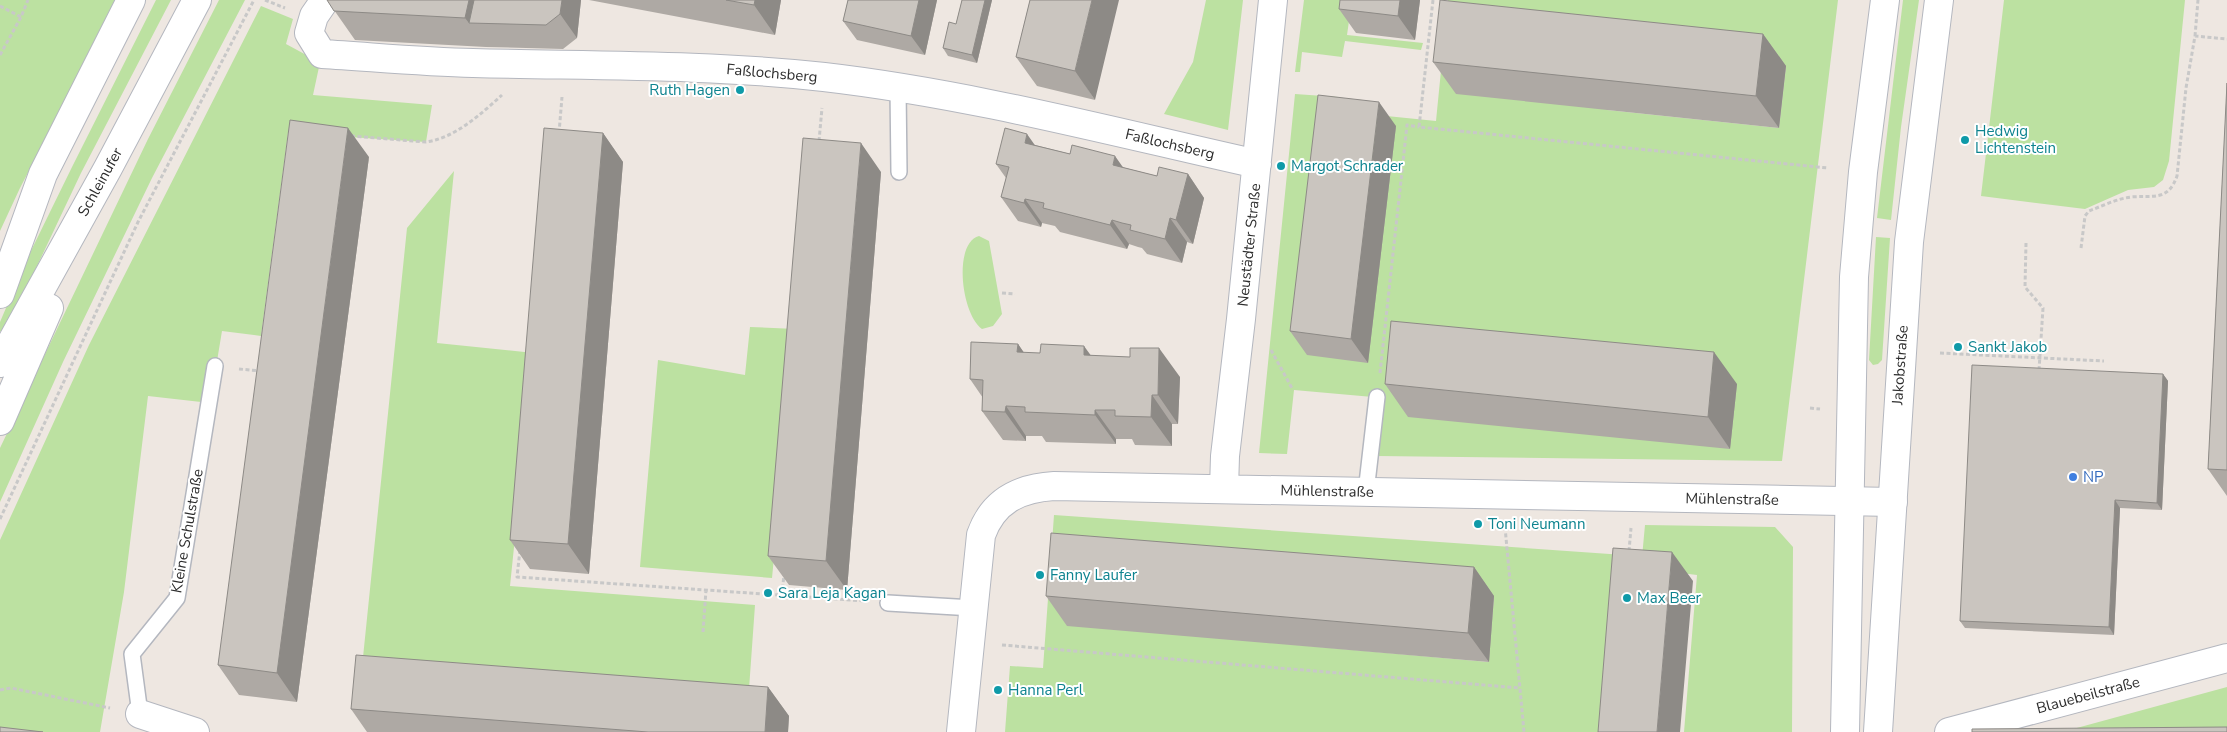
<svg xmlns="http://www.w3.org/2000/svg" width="2227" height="732" viewBox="0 0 2227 732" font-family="'Nunito Sans',sans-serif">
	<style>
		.green { fill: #bce1a1; fill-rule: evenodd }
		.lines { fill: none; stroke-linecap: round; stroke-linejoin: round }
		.lane-casing { stroke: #b4b7bf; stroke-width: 18 }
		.street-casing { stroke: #b4b7bf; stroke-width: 30 }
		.secondary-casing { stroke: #b4b7bf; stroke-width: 30 }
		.path { stroke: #c8c8c8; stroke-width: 3; stroke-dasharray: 4 2.5; stroke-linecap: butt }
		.lane { stroke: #fff; stroke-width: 15 }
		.street { stroke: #fff; stroke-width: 28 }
		.secondary { stroke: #fff; stroke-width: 28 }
		.wall { fill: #aea9a4 }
		.shaded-wall { fill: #8d8a86 }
		.building { fill: #cac5bf; stroke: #8d8a86 }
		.culture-dot { fill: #0f9aa8; stroke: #fff; stroke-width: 2 }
		.shop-dot { fill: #3f7fe0; stroke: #fff; stroke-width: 2 }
		.labels { text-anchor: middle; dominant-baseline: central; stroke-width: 4; stroke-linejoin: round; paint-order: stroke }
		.street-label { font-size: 15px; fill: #2d2d2d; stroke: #fff }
		.culture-label { font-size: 15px; fill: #0d838f; stroke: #fff; text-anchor: start }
		.shop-label { font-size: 15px; fill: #366cbe; stroke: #fff; text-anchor: start }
	</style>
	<rect width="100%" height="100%" fill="#eee7e1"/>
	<path class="green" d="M0,0H117L20,188L0,231Z
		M156,0H171L81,173L21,300L3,332L0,331V322L26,261L73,165Z
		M219,0H245L152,178L63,362L0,502V448L148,139Z
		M1206,0H1243L1228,130L1164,114L1193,62Z
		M1304,0H1352L1347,35L1423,43L1421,50L1345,41L1342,57L1302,52L1300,72H1295Z
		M1448,0H1838L1782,461L1377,456L1384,398L1294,390L1287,454L1259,453L1295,94L1338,97L1337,111L1436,121ZM1786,66L1779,128L1607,110Z
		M1903,0H1919L1901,127L1891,220L1877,218Z
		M2004,0H2185L2169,161L2163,180L2154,187L2128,190L2085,209L1981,196Z
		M261,6L293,19L286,44L310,57L319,67L313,95L432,105L426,142L288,133L261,336L222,331L210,403L148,396L124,592L100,732H0V540L89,345Z
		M454,171L437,343L534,353L510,586L755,605L748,703L362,667L407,228Z
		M979,236L989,241L1002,314L993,326L982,329C961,314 953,243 979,236Z
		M1876,237L1890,238L1882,360L1878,364L1873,365L1869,360Z
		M750,327L796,329L772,578L640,567L658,360L745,375Z
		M1054,515L1624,555L1609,732H1005L1010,666L1043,668ZM1494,597L1488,662L1232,639Z
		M1645,525L1775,527L1793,547L1792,732H1684L1697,575L1641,568Z
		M2227,687V732H2062Z"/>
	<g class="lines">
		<g class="lane-casing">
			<path id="lane" d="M898,88L899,172
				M1366,492L1377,397
				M888,603L973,608
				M140,714L132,654L177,598L215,366"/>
		</g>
		<g class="street-casing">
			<path id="street" d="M325,0L314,16L309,33L322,54C372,57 423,62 473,63C590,66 707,64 824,77C971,94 1113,132 1257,164
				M1224,489L1225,456L1241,319L1273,0
				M140,714L195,732
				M961,732L981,535C993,501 1019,488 1054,486L1893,502
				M1949,732L2227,658"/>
		</g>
		<g class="secondary-casing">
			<path id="secondary" d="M0,294L43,174L131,0
				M0,363L108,168L197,0
				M0,421L49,308
				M1845,732L1854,277L1863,172L1885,0
				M1878,732L1909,242L1939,0"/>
		</g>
		<path class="path" d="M265,0L285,8
			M1433,0L1419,127L1828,168
			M0,6L21,17
			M2195,36L2198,0
			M0,55L21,17L28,0
			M559,133L562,97
			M351,136L426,142C455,138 481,114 502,95
			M819,141L822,108
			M2026,243L2025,287L2043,308L2039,370
			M2081,248L2085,216L2089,211C2102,206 2116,199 2131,197C2152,195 2168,202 2177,176L2186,88L2195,36L2227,39
			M1002,293L1015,294
			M1271,350L1293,390
			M1940,353L2104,361
			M239,369L260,371
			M1380,373L1407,125L1419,127
			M1810,408L1820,409
			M0,519L138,222L254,0
			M1505,527L1524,732
			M520,550L517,577L865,601
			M1629,551L1631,528
			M782,595L784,574
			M703,632L706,590
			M1002,645L1520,688
			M0,690L11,688L110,708"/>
		<use href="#lane" class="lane"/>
		<use href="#street" class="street"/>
		<use href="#secondary" class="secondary"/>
	</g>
	<path class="wall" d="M327,0H581L577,38L563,49L486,47L355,40Z
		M589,0H781L775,35Z
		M848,0H937L925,55L857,40L843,21Z
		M962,0H992L977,63L948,56L943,48L956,24Z
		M1030,0L1095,100L1037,86L1016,57Z
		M1420,0L1415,40L1356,33L1339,9Z
		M1763,34L1786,66L1779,128L1456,94L1433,62Z
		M2227,83V496L2208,469Z
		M1396,126L1368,363L1307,355L1290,331Z
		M603,133L623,162L589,574L530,569L510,540Z
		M1035,145L1157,176L1188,174L1204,198L1193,244L1187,242L1182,263L1147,254L1142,248L1138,247L1129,244L1127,249L1060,232L1055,226L1042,223L1041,227L1018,221L1001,197L1006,178L996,164Z
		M369,157L297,702L239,695L218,665Z
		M881,172L847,590L789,585L768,556Z
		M1018,344L1024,353L1091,355L1180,377L1178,424H1172V446L1135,445L1132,439H1116V444L1046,442L1042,436H1026V441L1003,440L982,411L983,398L970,379Z
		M2163,374L2168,381L2162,510L2120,508L2114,635L1965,628L1960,621Z
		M1385,384H1737L1730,449L1408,417Z
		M1474,567L1494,596L1489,662L1067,626L1046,596Z
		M768,687L789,716L788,732H367L351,709Z"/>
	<path class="shaded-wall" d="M469,0H495L469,23L465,18Z
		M562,0H581L577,38L560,14Z
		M755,0H781L775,35L754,5Z
		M919,0H937L925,55L911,36Z
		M985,0H992L977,63L972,55Z
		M1092,0H1119L1095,100L1075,71Z
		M1400,0H1420L1415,40L1398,16Z
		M1763,34L1786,66L1779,128L1756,96Z
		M1379,102L1396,126L1368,363L1351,339Z
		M348,128L369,157L297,702L277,673Z
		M603,133L623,162L589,574L568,544Z
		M1027,134L1044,158L1025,143Z
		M861,143L881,172L847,590L826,561Z
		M1115,156L1132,180L1113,165Z
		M1188,174L1204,198L1193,244L1176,220Z
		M1025,199L1042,223L1041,227L1024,203Z
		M1170,218L1187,242L1182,263L1165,239Z
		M1112,220L1129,244L1127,249L1110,225Z
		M1018,344L1038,373L1017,352Z
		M1084,346L1105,375L1084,355Z
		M1159,348L1180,377L1178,424L1158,395Z
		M1714,352L1737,384L1730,449L1708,417Z
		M2163,374L2168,381L2162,510L2157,503Z
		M1152,395L1172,424V446L1151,417Z
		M1006,406L1026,436V441L1005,412Z
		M1095,410L1116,439V444L1095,415Z
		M2115,500L2120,508L2114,635L2109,627Z
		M1672,552L1693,581L1680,732H1657Z
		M1474,567L1494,596L1489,662L1468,633Z
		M768,687L789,716L788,732H765Z"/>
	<path class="building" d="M327,0H469L465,18L334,11Z
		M474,0H562L560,14L546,25L469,23Z
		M726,0H755L754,5Z
		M848,0H919L911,36L843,21Z
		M962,0H985L972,55L943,48L949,22L956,24Z
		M1030,0H1092L1075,71L1016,57Z
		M1340,0H1400L1398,16L1339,9Z
		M1440,0L1763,34L1756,96L1433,62Z
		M2227,83V470L2208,469Z
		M1318,95L1379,102L1351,339L1290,331Z
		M290,120L348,128L277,673L218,665Z
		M544,128L603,133L568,544L510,540Z
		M1005,128L1027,134L1025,143L1070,154L1072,145L1115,156L1113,165L1157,176L1159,167L1188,174L1176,220L1170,218L1165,239L1130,230L1131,225L1122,223L1112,220L1110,225L1043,208L1044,203L1025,199L1024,203L1001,197L1009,167L996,164Z
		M803,138L861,143L826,561L768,556Z
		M1391,321L1714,352L1708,417L1385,384Z
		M971,342L1018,344L1017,352L1040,353L1041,344L1084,346V355L1130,357V348H1159L1158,395H1152L1151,417L1115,416V410H1095V415L1025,412V407L1006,406L1005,412L982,411L983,380L970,379Z
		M1972,365L2163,374L2157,503L2115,500L2109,627L1960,621Z
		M1051,533L1474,567L1468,633L1046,596Z
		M1613,548L1672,552L1657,732H1598Z
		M356,655L768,687L765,732H648L351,709Z
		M0,727L43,732H0Z
		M2227,727V732H1972V729Z"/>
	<g class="culture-dot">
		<circle cx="740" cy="90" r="5"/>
		<circle cx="1965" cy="140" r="5"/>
		<circle cx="1281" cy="166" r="5"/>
		<circle cx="1958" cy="347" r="5"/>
		<circle cx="1478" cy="524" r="5"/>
		<circle cx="1040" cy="575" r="5"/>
		<circle cx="768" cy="593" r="5"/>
		<circle cx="1627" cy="598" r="5"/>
		<circle cx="998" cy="690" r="5"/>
	</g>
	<circle class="shop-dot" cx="2073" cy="477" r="5"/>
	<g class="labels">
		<g class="street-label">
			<text transform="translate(772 73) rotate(5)">Faßlochsberg</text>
			<text transform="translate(1170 144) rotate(13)">Faßlochsberg</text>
			<text transform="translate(100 182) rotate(-61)">Schleinufer</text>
			<text transform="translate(1249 245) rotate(-84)">Neustädter Straße</text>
			<text transform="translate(1900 365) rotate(-86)">Jakobstraße</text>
			<text transform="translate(1327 491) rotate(1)">Mühlenstraße</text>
			<text transform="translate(1732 499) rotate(1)">Mühlenstraße</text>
			<text transform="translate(187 531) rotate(-80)">Kleine Schulstraße</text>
			<text transform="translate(2088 695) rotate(-15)">Blauebeilstraße</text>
		</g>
		<g class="culture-label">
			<text x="730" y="90" text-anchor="end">Ruth Hagen</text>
			<text x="1975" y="131">Hedwig<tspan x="1975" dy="17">Lichtenstein</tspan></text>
			<text x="1291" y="166">Margot Schrader</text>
			<text x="1968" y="347">Sankt Jakob</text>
			<text x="1488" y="524">Toni Neumann</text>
			<text x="1050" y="575">Fanny Laufer</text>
			<text x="778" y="593">Sara Leja Kagan</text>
			<text x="1637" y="598">Max Beer</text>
			<text x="1008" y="690">Hanna Perl</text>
		</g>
		<g class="shop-label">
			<text x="2083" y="477">NP</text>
		</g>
	</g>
</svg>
